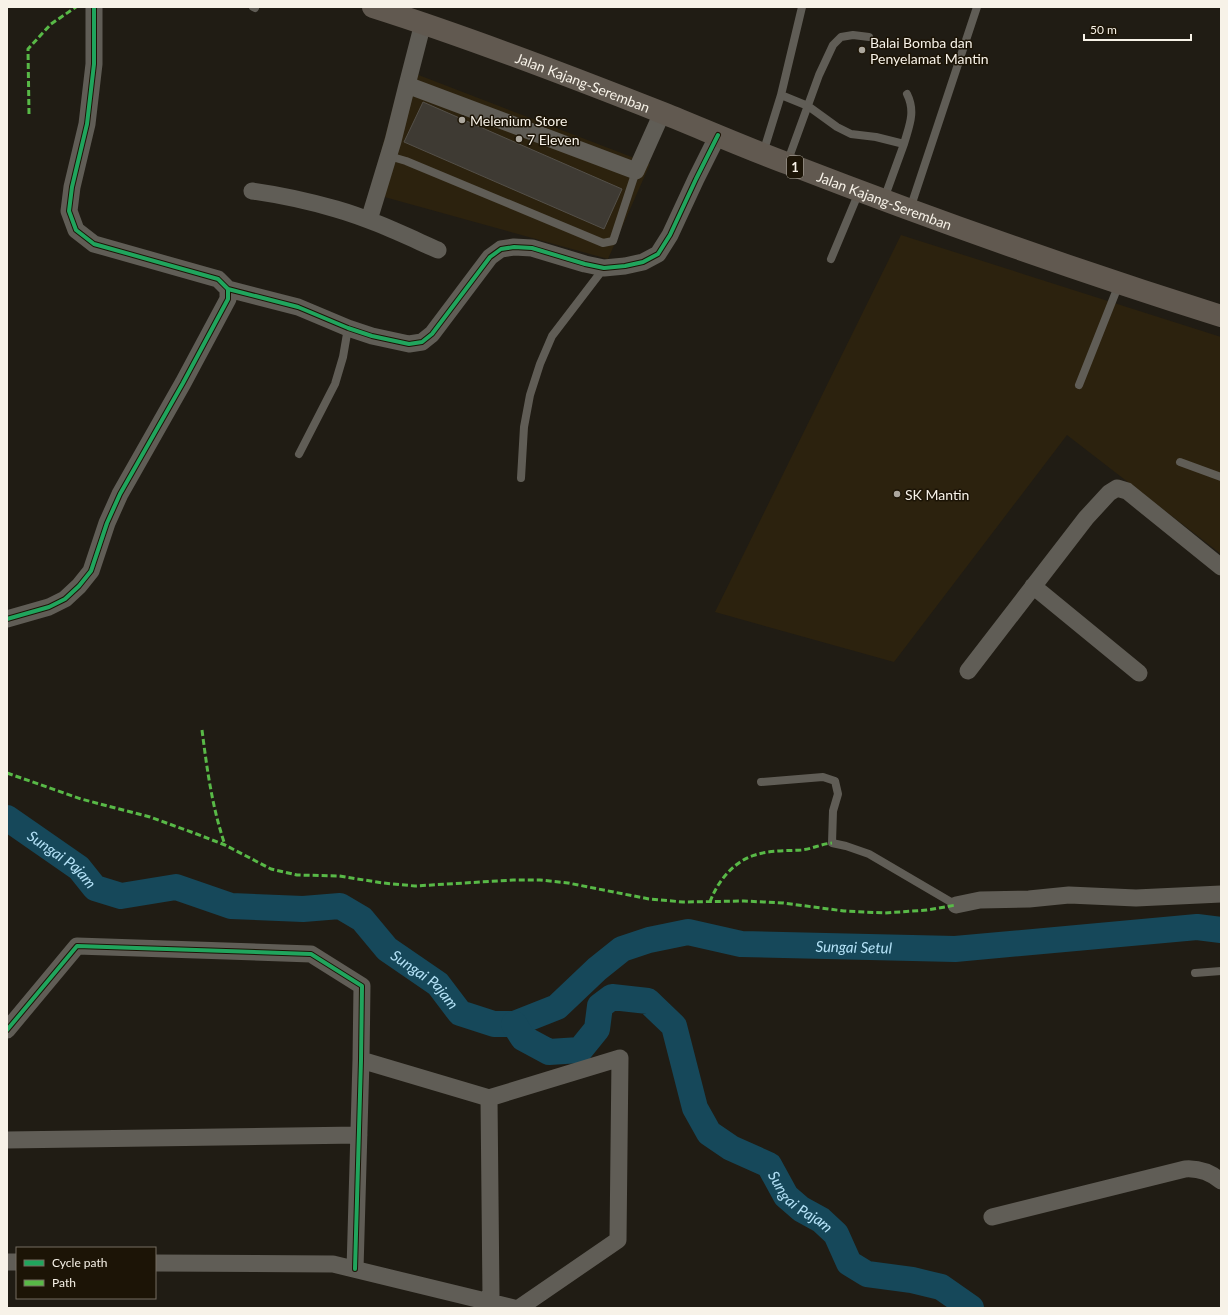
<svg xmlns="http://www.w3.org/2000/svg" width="1228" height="1315" viewBox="0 0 1228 1315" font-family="Lato,sans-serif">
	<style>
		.built { fill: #2c220e }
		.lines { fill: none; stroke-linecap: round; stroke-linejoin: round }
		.river { stroke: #16485a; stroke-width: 26 }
		.building { fill: #3e3a33; stroke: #545049 }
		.service { stroke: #605d56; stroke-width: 8 }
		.minor { stroke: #605d56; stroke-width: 17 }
		.primary { stroke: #615950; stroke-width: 22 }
		.quiet { stroke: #58b947; stroke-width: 3; stroke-dasharray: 6 3; stroke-linecap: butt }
		.cycleway-casing { stroke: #1c1406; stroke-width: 6 }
		.cycleway { stroke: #20a55d; stroke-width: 4 }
		.poi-dot { fill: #aca79e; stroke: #1c1406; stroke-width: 1.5 }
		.labels { text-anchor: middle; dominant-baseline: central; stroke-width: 3; stroke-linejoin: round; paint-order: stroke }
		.shield { fill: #1c1406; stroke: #b5afa4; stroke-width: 1 }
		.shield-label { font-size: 13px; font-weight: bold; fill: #f7f2e8 }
		.poi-label { font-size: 14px; fill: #f7f2e8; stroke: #1c1406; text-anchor: start }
		.street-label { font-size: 14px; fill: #f7f2e8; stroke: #1c1406 }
		.water-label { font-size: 15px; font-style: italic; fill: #b3e1f6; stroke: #1c1406 }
	</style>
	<rect width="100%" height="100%" fill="#201c14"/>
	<path class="built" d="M403,69L650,164L608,259L370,193Z
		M901,235L1221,337V554L1067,435L894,662L715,612Z"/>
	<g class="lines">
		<g class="river">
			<path id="s1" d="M7,818L79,868L95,888L121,896L176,887L231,906L303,909L340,906L362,919L387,949L438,984L460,1013L494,1024H514L557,1007L597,969L622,949L649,940L688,932L741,944L955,949L1197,927L1221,930"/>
			<path id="s2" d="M514,1024L523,1038L549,1052L580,1050L597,1029L600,1006L612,997L648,1001L674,1026L695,1108L709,1133L731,1148L769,1165L786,1196L801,1209L821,1220L836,1234L849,1263L867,1274L912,1280L941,1287L971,1308"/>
		</g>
	</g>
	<path class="building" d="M423,102L622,189L604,229L404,142Z"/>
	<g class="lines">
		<path class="service" d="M253,7L255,8
			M781,95L808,106L837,127L851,134L876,137L904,144L884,199
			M904,144C909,126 916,112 907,94
			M763,153L781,95L802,7
			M389,156L406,161L603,243L613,241L636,171
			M787,163L819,75L833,45L841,37L853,35L869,37
			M910,209L977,7
			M831,259L859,192
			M1079,385L1119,284
			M299,454L335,384L343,357L348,328
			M1180,462L1221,477
			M521,478L524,427L530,395L540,364L552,336L604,268
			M761,782L823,777L835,781L838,794L833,811L832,843L846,846L869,854L956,905
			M1195,973L1221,971"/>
		<path class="minor" d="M423,23L407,85L636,171L662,113
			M252,191C281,195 308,201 336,209C371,219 404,235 438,250
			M369,220L393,141L407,85
			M228,289L298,307L348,328L372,336L409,344L422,342L432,334L490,257L501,249L514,247L532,248L585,264L604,268L625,266L643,262L658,254L670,235L696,179L718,135
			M1033,586L1139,673
			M7,619L49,607L65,599L79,586L91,571L107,523L120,494L183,383L228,299V289L218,279L94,244L76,230L69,211L72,187L87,124L94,64V7
			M968,671L1086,518L1109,493L1117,488L1127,491L1221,567
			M956,905L980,900L1029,899L1069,895L1136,898L1221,894
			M7,1030L77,946L311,954L362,986L361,1060L355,1269
			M361,1060L489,1098L620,1058L618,1240L519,1308
			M489,1098L491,1297
			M7,1140L359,1135
			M992,1217L1185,1169C1199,1168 1210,1172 1221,1181
			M7,1262H17
			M155,1263L333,1264L514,1308"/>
		<path class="primary" id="s3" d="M373,7C471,38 567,75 663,113C705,130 746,148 789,164C931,219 1075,270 1221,316"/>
		<path class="quiet" d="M29,114L28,49L51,24L76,7
			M202,730C207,769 212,807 225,845
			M7,773L81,799L150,817L194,833L225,845L271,869L297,875L339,876L383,883L415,886L513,880H540L568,883L649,899L683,902L744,901L783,903L844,911L885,913L927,910L956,905
			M710,902C717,882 734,861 755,855C770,850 786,851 801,850C812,849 821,844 832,843"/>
		<g class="cycleway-casing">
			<path id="cycleway" d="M228,289L298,307L348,328L372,336L409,344L422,342L432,334L490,257L501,249L514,247L532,248L585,264L604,268L625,266L643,262L658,254L670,235L696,179L718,135
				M7,619L49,607L65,599L79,586L91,571L107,523L120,494L183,383L228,299V289L218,279L94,244L76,230L69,211L72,187L87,124L94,64V7
				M7,1030L77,946L311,954L362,986L361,1060L355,1269"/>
		</g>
		<use href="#cycleway" class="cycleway"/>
	</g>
	<g class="poi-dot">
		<circle cx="862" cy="50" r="4"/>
		<circle cx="462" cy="120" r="4"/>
		<circle cx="519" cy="139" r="4"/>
		<circle cx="897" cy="494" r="4"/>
	</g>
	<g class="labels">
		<rect class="shield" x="787" y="156" width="16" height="22" rx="3"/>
		<g class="shield-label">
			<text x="795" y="167">1</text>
		</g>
		<g class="poi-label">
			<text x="870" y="42">Balai Bomba dan<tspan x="870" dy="16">Penyelamat Mantin</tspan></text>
			<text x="470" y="120">Melenium Store</text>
			<text x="527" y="139">7 Eleven</text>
			<text x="905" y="494">SK Mantin</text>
		</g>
		<g class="street-label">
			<text stroke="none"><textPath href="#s3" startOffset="223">Jalan Kajang-Seremban</textPath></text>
			<text stroke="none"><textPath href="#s3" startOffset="547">Jalan Kajang-Seremban</textPath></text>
		</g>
		<g class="water-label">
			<text stroke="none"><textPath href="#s1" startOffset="69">Sungai Pajam</textPath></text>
			<text stroke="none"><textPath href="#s1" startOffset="951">Sungai Setul</textPath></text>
			<text stroke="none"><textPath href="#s1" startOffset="477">Sungai Pajam</textPath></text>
			<text stroke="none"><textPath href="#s2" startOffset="446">Sungai Pajam</textPath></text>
		</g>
	</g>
	<rect width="1228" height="1315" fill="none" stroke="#f7f2e8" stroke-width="16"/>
	<rect x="16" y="1247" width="140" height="52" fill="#1c1406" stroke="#746d60"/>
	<rect x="24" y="1260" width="20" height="6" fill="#20a55d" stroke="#746d60"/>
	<text x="52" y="1267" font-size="12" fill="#f7f2e8">Cycle path</text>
	<rect x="24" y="1280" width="20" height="6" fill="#58b947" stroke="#746d60"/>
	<text x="52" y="1287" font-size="12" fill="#f7f2e8">Path</text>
	<path d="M1084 34v6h107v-6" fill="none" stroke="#f7f2e8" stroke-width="2"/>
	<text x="1090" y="34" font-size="12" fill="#f7f2e8" stroke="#1c1406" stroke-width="3" paint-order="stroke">50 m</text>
</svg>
